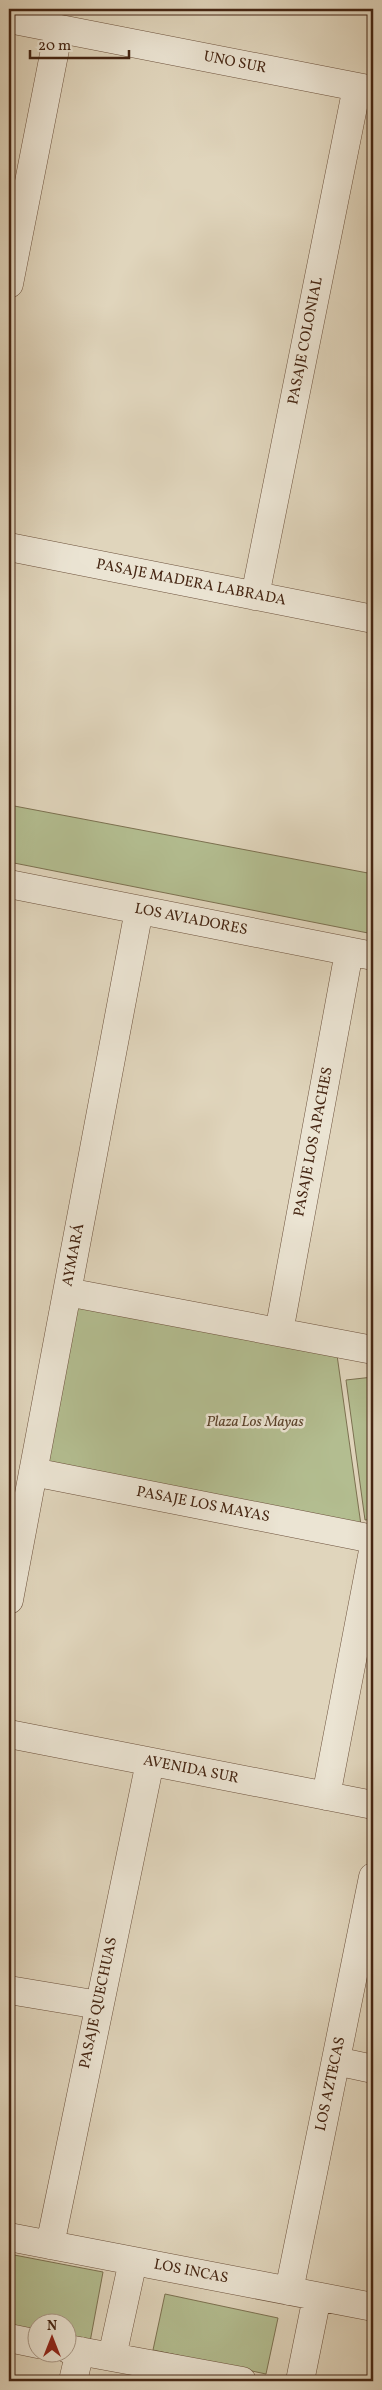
<svg xmlns="http://www.w3.org/2000/svg" width="382" height="2390" viewBox="0 0 382 2390" font-family="Vollkorn,serif">
	<style>
		.green { fill: #b3bd90; stroke: #7c7151 }
		.lines { fill: none; stroke-linecap: round; stroke-linejoin: round }
		.minor-casing { stroke: #6c513c; stroke-width: 29 }
		.minor { stroke: #ebe4d3; stroke-width: 28 }
		.labels { text-anchor: middle; dominant-baseline: central; stroke-width: 5; stroke-linejoin: round; paint-order: stroke }
		.street-label { font-size: 15px; fill: #452512; stroke: #ebe4d3 }
		.park-label { font-size: 15px; font-style: italic; fill: #5b432b; stroke: #ebe4d3 }
	</style>
	<rect width="100%" height="100%" fill="#e0d5bc"/>
	<filter id="stains"><feTurbulence type="fractalNoise" baseFrequency=".004" numOctaves="4"/><feColorMatrix values="0 0 0 0 .2 0 0 0 0 .09 0 0 0 0 .02 0 0 0 .5 -.17"/></filter>
	<radialGradient id="worn" r=".72"><stop offset=".6" stop-color="#630" stop-opacity="0"/><stop offset="1" stop-color="#630" stop-opacity=".3"/></radialGradient>
	<path class="green" d="M9,805L373,874V934L9,862Z
		M72,1298L336,1348L362,1532L39,1468Z
		M373,1377V1519L365,1520L346,1380Z
		M9,2254L103,2272L90,2342L68,2338V2322H38L37,2332L9,2327Z
		M165,2294L278,2318L266,2374L153,2350Z"/>
	<g class="lines">
		<g class="minor-casing">
			<path id="minor" d="M9,19L373,90
				M9,284L59,29
				M9,547L373,619
				M255,596L357,87
				M9,884L373,956
				M67,1292L373,1350
				M279,1332L349,952
				M33,1472L373,1539
				M9,1600L139,910
				M9,1734L373,1805
				M326,1796L373,1551
				M9,1990L99,2005
				M336,2061L373,2069
				M9,2237L373,2307
				M50,2245L150,1762
				M289,2291L373,1877
				M9,2338L38,2344
				M68,2349L242,2381
				M112,2357L133,2261
				M73,2381L80,2351
				M300,2381L317,2297"/>
		</g>
		<use href="#minor" class="minor"/>
	</g>
	<g class="labels">
		<g class="street-label">
			<text transform="translate(235 63) rotate(11)">UNO SUR</text>
			<text transform="translate(306 341) rotate(-79)">PASAJE COLONIAL</text>
			<text transform="translate(191 583) rotate(11)">PASAJE MADERA LABRADA</text>
			<text transform="translate(191 920) rotate(11)">LOS AVIADORES</text>
			<text transform="translate(314 1142) rotate(-79)">PASAJE LOS APACHES</text>
			<text transform="translate(74 1255) rotate(-79)">AYMARÁ</text>
			<text transform="translate(203 1505) rotate(11)">PASAJE LOS MAYAS</text>
			<text transform="translate(191 1770) rotate(11)">AVENIDA SUR</text>
			<text transform="translate(99 2003) rotate(-78)">PASAJE QUECHUAS</text>
			<text transform="translate(331 2084) rotate(-78)">LOS AZTECAS</text>
			<text transform="translate(191 2272) rotate(11)">LOS INCAS</text>
		</g>
		<g class="park-label">
			<text x="255" y="1422">Plaza Los Mayas</text>
		</g>
	</g>
	<rect width="382" height="2390" fill="none" stroke="#e0d5bc" stroke-width="30"/>
	<rect x="10" y="10" width="362" height="2370" fill="none" stroke="#452512" stroke-width="2.5"/>
	<rect x="15" y="15" width="352" height="2360" fill="none" stroke="#452512"/>
	<g transform="translate(52 2338)"><circle r="24" fill="#ebe4d3" stroke="#a99886"/>
	<path d="M0-4L9 19L0 12L-9 19Z" fill="#8f2418"/>
	<text y="-8" font-size="14" font-weight="bold" text-anchor="middle" fill="#452512">N</text>
	</g>
	<path d="M30 50v8h99v-8" fill="none" stroke="#452512" stroke-width="2.5"/>
	<text x="38" y="50" font-size="15" fill="#452512" stroke="#ebe4d3" stroke-width="4" paint-order="stroke">20 m</text>
	<rect width="100%" height="100%" filter="url(#stains)"/>
	<rect width="100%" height="100%" fill="url(#worn)"/>
</svg>
